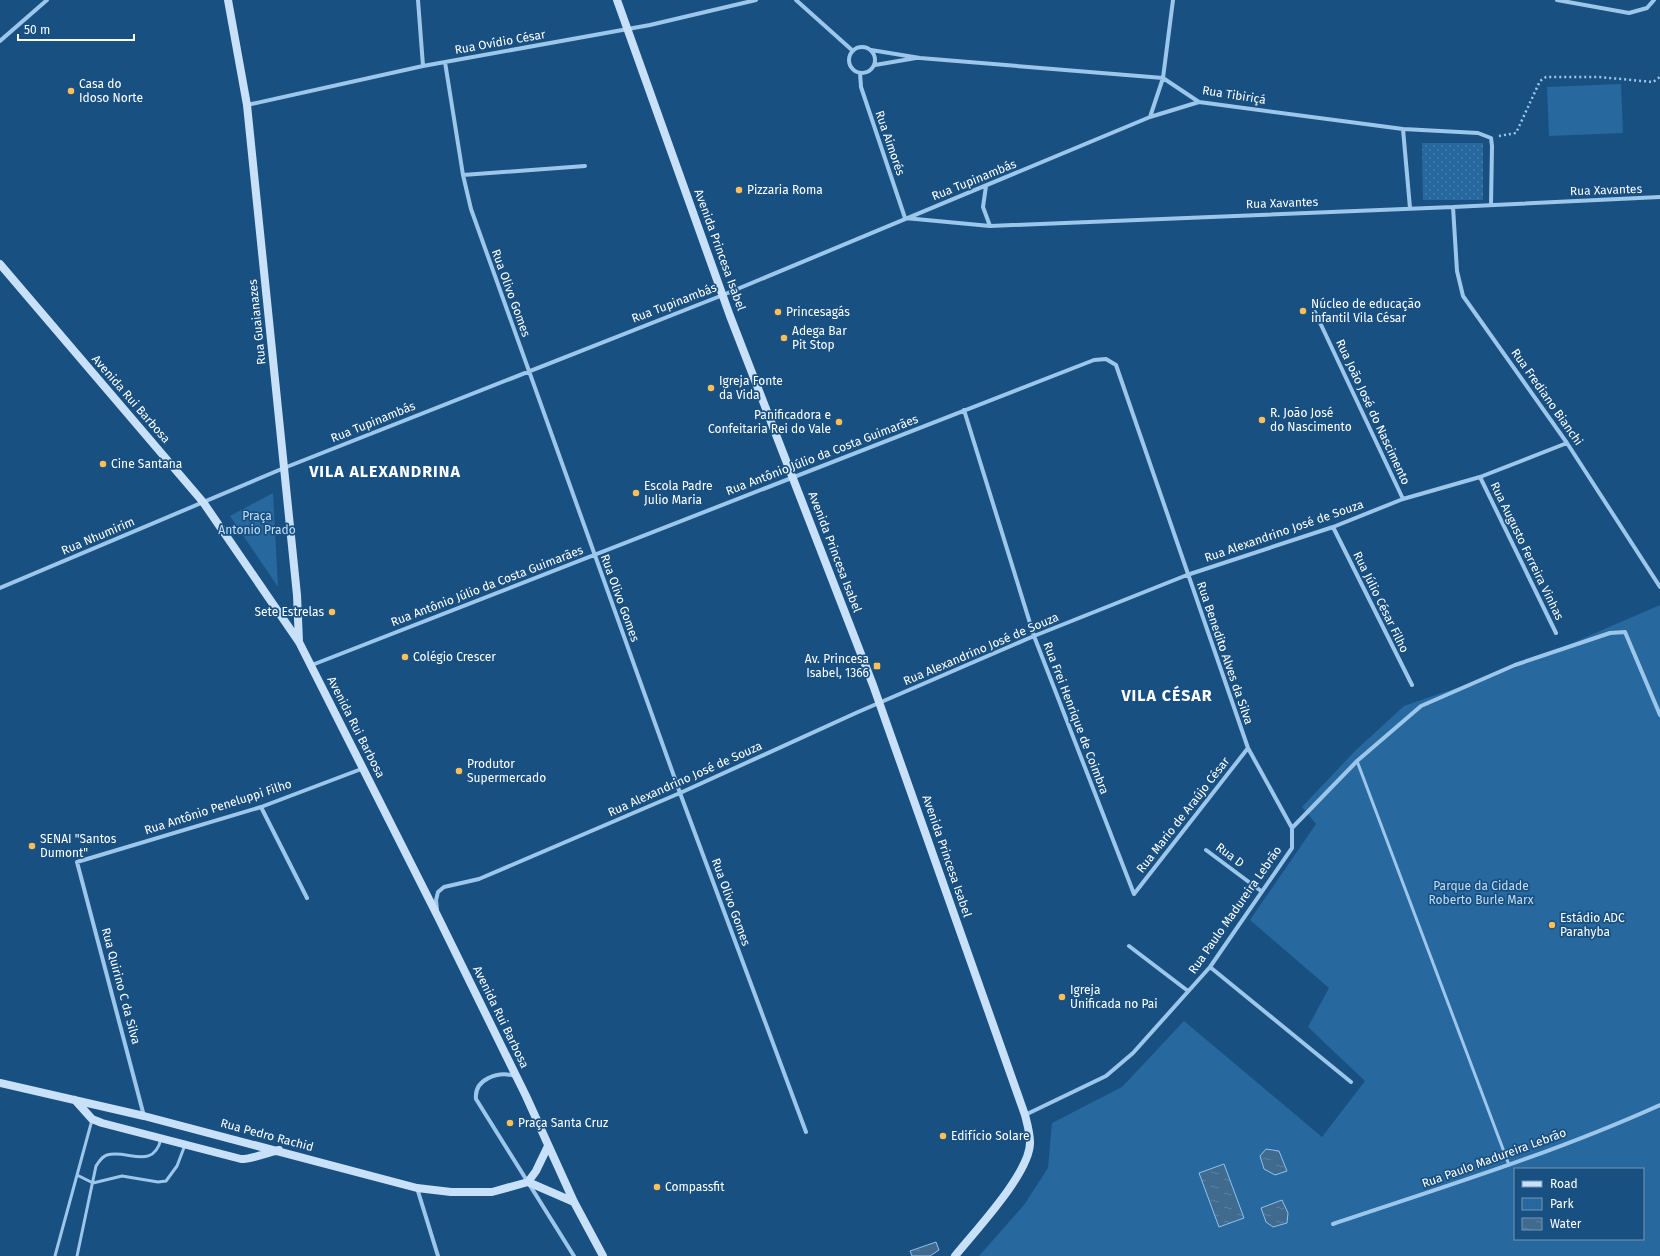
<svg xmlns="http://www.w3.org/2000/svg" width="1660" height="1256" viewBox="0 0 1660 1256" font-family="'Fira Sans',sans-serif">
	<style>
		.grass { fill: url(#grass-dots) }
		.park { fill: #27689f; fill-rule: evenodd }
		.water { fill: url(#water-ripples); stroke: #8fc3ee }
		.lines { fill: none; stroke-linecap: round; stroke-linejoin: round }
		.path { stroke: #9cc7eb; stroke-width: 2.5; stroke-dasharray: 2 3; stroke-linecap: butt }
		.lane { stroke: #9cc7eb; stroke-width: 3 }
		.street { stroke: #9cc7eb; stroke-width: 4 }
		.secondary { stroke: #c8e1f8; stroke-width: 8 }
		.poi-dot { fill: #ffbf57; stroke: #195082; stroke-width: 1.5 }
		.labels { text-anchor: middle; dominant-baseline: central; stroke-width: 3.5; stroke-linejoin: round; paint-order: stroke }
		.street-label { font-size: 12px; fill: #fff; stroke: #195082 }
		.poi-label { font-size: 12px; fill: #fff; stroke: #195082; text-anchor: start }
		.park-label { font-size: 12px; fill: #c1dff8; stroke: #195082 }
		.district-label { font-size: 16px; font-weight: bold; letter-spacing: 1px; fill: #fff; stroke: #195082 }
	</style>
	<defs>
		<pattern id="grass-dots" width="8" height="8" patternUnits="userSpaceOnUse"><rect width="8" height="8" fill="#27689f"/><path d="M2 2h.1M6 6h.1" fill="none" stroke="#477fad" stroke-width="1.8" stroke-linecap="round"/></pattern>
		<pattern id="water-ripples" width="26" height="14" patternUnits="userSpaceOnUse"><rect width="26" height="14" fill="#416a8f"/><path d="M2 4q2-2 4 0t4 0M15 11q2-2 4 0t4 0" fill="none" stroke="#5e80a0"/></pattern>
	</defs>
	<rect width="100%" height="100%" fill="#195082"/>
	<path class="grass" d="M1422,143H1483V200H1423Z"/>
	<path class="park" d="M1621,84L1623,133L1549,136L1547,87Z
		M273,493L278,587L230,516Z
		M1660,605V1256H979L1024,1205L1048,1168L1052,1123L1122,1087L1184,1021L1322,1137L1365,1081L1308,1027L1329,988L1250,920L1316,824L1302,807L1356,750L1404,706L1517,667ZM1515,1169H1643V1239H1515Z"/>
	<path class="water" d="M1266,1149L1279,1151L1287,1171L1275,1175L1264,1169L1260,1156Z
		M1224,1164L1244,1218L1219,1227L1199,1173Z
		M1282,1200L1288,1213L1287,1223L1273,1227L1266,1222L1261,1208Z
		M936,1242L939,1250L930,1256H912L910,1251Z"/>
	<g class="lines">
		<path class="path" d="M1499,136L1516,133L1540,81L1546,77H1599L1653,82L1660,77"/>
		<path class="lane" d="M1357,761L1509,1165
			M77,1175L93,1183L122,1176L158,1182L166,1181L177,1166L185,1145
			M55,1256L92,1120
			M77,1256L96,1166C99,1162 101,1157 107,1155C127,1149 153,1171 161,1139"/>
		<path class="street" d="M418,0L423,66
			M796,0L853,51
			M1557,0L1629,13L1647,8L1654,0
			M0,41L47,0
			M849 60a13 13 0 1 1 26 0a13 13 0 1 1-26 0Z
			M871,50L920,58L1163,78L1199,102L1403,129L1478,133L1491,138L1492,146L1491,204
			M445,62L463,175L471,209L680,793L806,1132
			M875,65L916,58
			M860,73L861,87L905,218L990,226L1453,207L1660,197
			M247,105L423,66L650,25L756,0
			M1150,117L1163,78L1173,0
			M1403,129L1410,208
			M463,175L585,166
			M986,186L983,207L990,226
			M1453,207L1457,271L1463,296L1567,443L1660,587
			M1315,312L1403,499
			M964,410L1034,636L1134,894
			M1480,477L1556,633
			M1333,527L1412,685
			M0,588L284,468L723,295L1150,117L1199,102
			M312,665L1094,360L1106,359L1116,365L1248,748L1292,828
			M261,807L307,898
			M1206,850L1261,891
			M1134,894L1248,748
			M437,910L436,900L438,892L444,887L479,879L680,793L858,712L1034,636L1187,575L1333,527L1403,499L1480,477L1567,443
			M1129,946L1188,991
			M1210,967L1351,1082
			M515,1076C498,1071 474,1079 476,1099L574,1256
			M1025,1115L1106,1076L1133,1053L1210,967L1292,848V828L1357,761L1421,706L1515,665L1610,633L1625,632L1660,715
			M144,1116L77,862L261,807L364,768
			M417,1188L438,1256
			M1333,1224C1443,1187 1554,1153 1660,1105"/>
		<path class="secondary" d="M228,0L247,105L297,595L299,642
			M617,0L730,316L873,685L1025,1115C1027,1123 1030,1133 1030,1142C1031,1172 975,1231 955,1256
			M0,264L203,502L299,642L438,917L526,1096L574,1202L603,1256
			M0,1083L144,1116L417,1188L451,1192H492L528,1182L574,1202
			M75,1100L92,1119L102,1123L241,1159C254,1159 265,1153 279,1150
			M528,1182L536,1171L548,1146"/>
	</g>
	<g class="poi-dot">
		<circle cx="71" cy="91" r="4"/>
		<circle cx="739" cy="190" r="4"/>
		<circle cx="1303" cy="311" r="4"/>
		<circle cx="778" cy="312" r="4"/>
		<circle cx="784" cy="338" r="4"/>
		<circle cx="711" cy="388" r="4"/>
		<circle cx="1262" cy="420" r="4"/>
		<circle cx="839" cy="422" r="4"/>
		<circle cx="103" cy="464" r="4"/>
		<circle cx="636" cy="493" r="4"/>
		<circle cx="332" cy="612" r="4"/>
		<circle cx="405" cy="657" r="4"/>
		<rect x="873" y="662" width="8" height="8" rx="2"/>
		<circle cx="459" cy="771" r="4"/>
		<circle cx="32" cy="846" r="4"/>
		<circle cx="1552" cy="925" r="4"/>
		<circle cx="1062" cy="997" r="4"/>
		<circle cx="510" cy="1123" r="4"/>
		<circle cx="943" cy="1136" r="4"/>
		<circle cx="657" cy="1187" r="4"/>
	</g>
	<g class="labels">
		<g class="street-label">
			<text transform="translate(500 42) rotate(-10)">Rua Ovídio César</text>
			<text transform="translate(1234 95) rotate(9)">Rua Tibiriçá</text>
			<text transform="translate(890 143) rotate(71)">Rua Aimorés</text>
			<text transform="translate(974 180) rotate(-22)">Rua Tupinambás</text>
			<text transform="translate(1606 190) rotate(-2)">Rua Xavantes</text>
			<text transform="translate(1282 203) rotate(-2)">Rua Xavantes</text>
			<text transform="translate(720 250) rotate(70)">Avenida Princesa Isabel</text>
			<text transform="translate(511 293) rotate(70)">Rua Olivo Gomes</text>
			<text transform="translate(674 303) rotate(-21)">Rua Tupinambás</text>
			<text transform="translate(257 322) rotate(-96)">Rua Guaianazes</text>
			<text transform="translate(1547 397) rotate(55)">Rua Frediano Bianchi</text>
			<text transform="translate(131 399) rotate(49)">Avenida Rui Barbosa</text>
			<text transform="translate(1373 412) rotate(65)">Rua João José do Nascimento</text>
			<text transform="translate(373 422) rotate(-22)">Rua Tupinambás</text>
			<text transform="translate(822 455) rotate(-21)">Rua Antônio Júlio da Costa Guimarães</text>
			<text transform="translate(1284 531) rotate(-19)">Rua Alexandrino José de Souza</text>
			<text transform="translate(98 536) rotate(-23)">Rua Nhumirim</text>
			<text transform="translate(1527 551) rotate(64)">Rua Augusto Ferreira Vinhas</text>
			<text transform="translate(835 552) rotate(69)">Avenida Princesa Isabel</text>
			<text transform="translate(487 586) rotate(-21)">Rua Antônio Júlio da Costa Guimarães</text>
			<text transform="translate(620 598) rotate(70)">Rua Olivo Gomes</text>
			<text transform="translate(1381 602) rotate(64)">Rua Júlio César Filho</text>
			<text transform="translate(981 649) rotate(-23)">Rua Alexandrino José de Souza</text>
			<text transform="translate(1225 653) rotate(71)">Rua Benedito Alves da Silva</text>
			<text transform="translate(1076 718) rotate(69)">Rua Frei Henrique de Coimbra</text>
			<text transform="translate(356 727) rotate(63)">Avenida Rui Barbosa</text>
			<text transform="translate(685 779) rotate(-24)">Rua Alexandrino José de Souza</text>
			<text transform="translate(218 807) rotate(-18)">Rua Antônio Peneluppi Filho</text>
			<text transform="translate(1183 815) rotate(-52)">Rua Mario de Araújo César</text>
			<text transform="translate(1230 855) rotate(37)">Rua D</text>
			<text transform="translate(947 856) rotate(71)">Avenida Princesa Isabel</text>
			<text transform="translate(731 902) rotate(70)">Rua Olivo Gomes</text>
			<text transform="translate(1235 910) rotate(-55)">Rua Paulo Madureira Lebrão</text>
			<text transform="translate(121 986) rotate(75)">Rua Quirino C da Silva</text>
			<text transform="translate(501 1017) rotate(64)">Avenida Rui Barbosa</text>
			<text transform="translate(267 1135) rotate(15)">Rua Pedro Rachid</text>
			<text transform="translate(1494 1158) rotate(-20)">Rua Paulo Madureira Lebrão</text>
		</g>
		<g class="poi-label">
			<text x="79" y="84">Casa do<tspan x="79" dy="14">Idoso Norte</tspan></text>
			<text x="747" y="190">Pizzaria Roma</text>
			<text x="1311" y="304">Núcleo de educação<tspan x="1311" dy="14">infantil Vila César</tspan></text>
			<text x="786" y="312">Princesagás</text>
			<text x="792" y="331">Adega Bar<tspan x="792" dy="14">Pit Stop</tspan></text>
			<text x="719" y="381">Igreja Fonte<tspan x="719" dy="14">da Vida</tspan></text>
			<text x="1270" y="413">R. João José<tspan x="1270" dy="14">do Nascimento</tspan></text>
			<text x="831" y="415" text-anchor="end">Panificadora e<tspan x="831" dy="14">Confeitaria Rei do Vale</tspan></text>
			<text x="111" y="464">Cine Santana</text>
			<text x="644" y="486">Escola Padre<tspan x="644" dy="14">Julio Maria</tspan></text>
			<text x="324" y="612" text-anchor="end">Sete Estrelas</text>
			<text x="413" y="657">Colégio Crescer</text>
			<text x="869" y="659" text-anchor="end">Av. Princesa<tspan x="869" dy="14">Isabel, 1366</tspan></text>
			<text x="467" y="764">Produtor<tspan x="467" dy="14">Supermercado</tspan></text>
			<text x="40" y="839">SENAI "Santos<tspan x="40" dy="14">Dumont"</tspan></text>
			<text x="1560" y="918">Estádio ADC<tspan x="1560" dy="14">Parahyba</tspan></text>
			<text x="1070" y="990">Igreja<tspan x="1070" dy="14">Unificada no Pai</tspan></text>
			<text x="518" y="1123">Praça Santa Cruz</text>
			<text x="951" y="1136">Edifício Solare</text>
			<text x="665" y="1187">Compassfit</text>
		</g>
		<g class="park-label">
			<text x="257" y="516">Praça<tspan x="257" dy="14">Antonio Prado</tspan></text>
			<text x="1481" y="886">Parque da Cidade<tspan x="1481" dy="14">Roberto Burle Marx</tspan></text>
		</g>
		<g class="district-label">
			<text x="385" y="471">VILA ALEXANDRINA</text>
			<text x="1167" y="695">VILA CÉSAR</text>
		</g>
	</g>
	<rect x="1514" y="1168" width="130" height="72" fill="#195082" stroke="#7596b4"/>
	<rect x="1522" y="1181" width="20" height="6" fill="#c8e1f8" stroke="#7596b4"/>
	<text x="1550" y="1188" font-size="12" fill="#ffffff">Road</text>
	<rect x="1522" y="1198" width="20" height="12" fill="#27689f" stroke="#7596b4"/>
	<text x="1550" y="1208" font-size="12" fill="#ffffff">Park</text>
	<rect x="1522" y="1218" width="20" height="12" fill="url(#water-ripples)" stroke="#7596b4"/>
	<text x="1550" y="1228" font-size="12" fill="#ffffff">Water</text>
	<path d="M18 34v6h116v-6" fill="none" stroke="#ffffff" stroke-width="2"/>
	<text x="24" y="34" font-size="12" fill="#ffffff" stroke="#195082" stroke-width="3" paint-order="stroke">50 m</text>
</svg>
